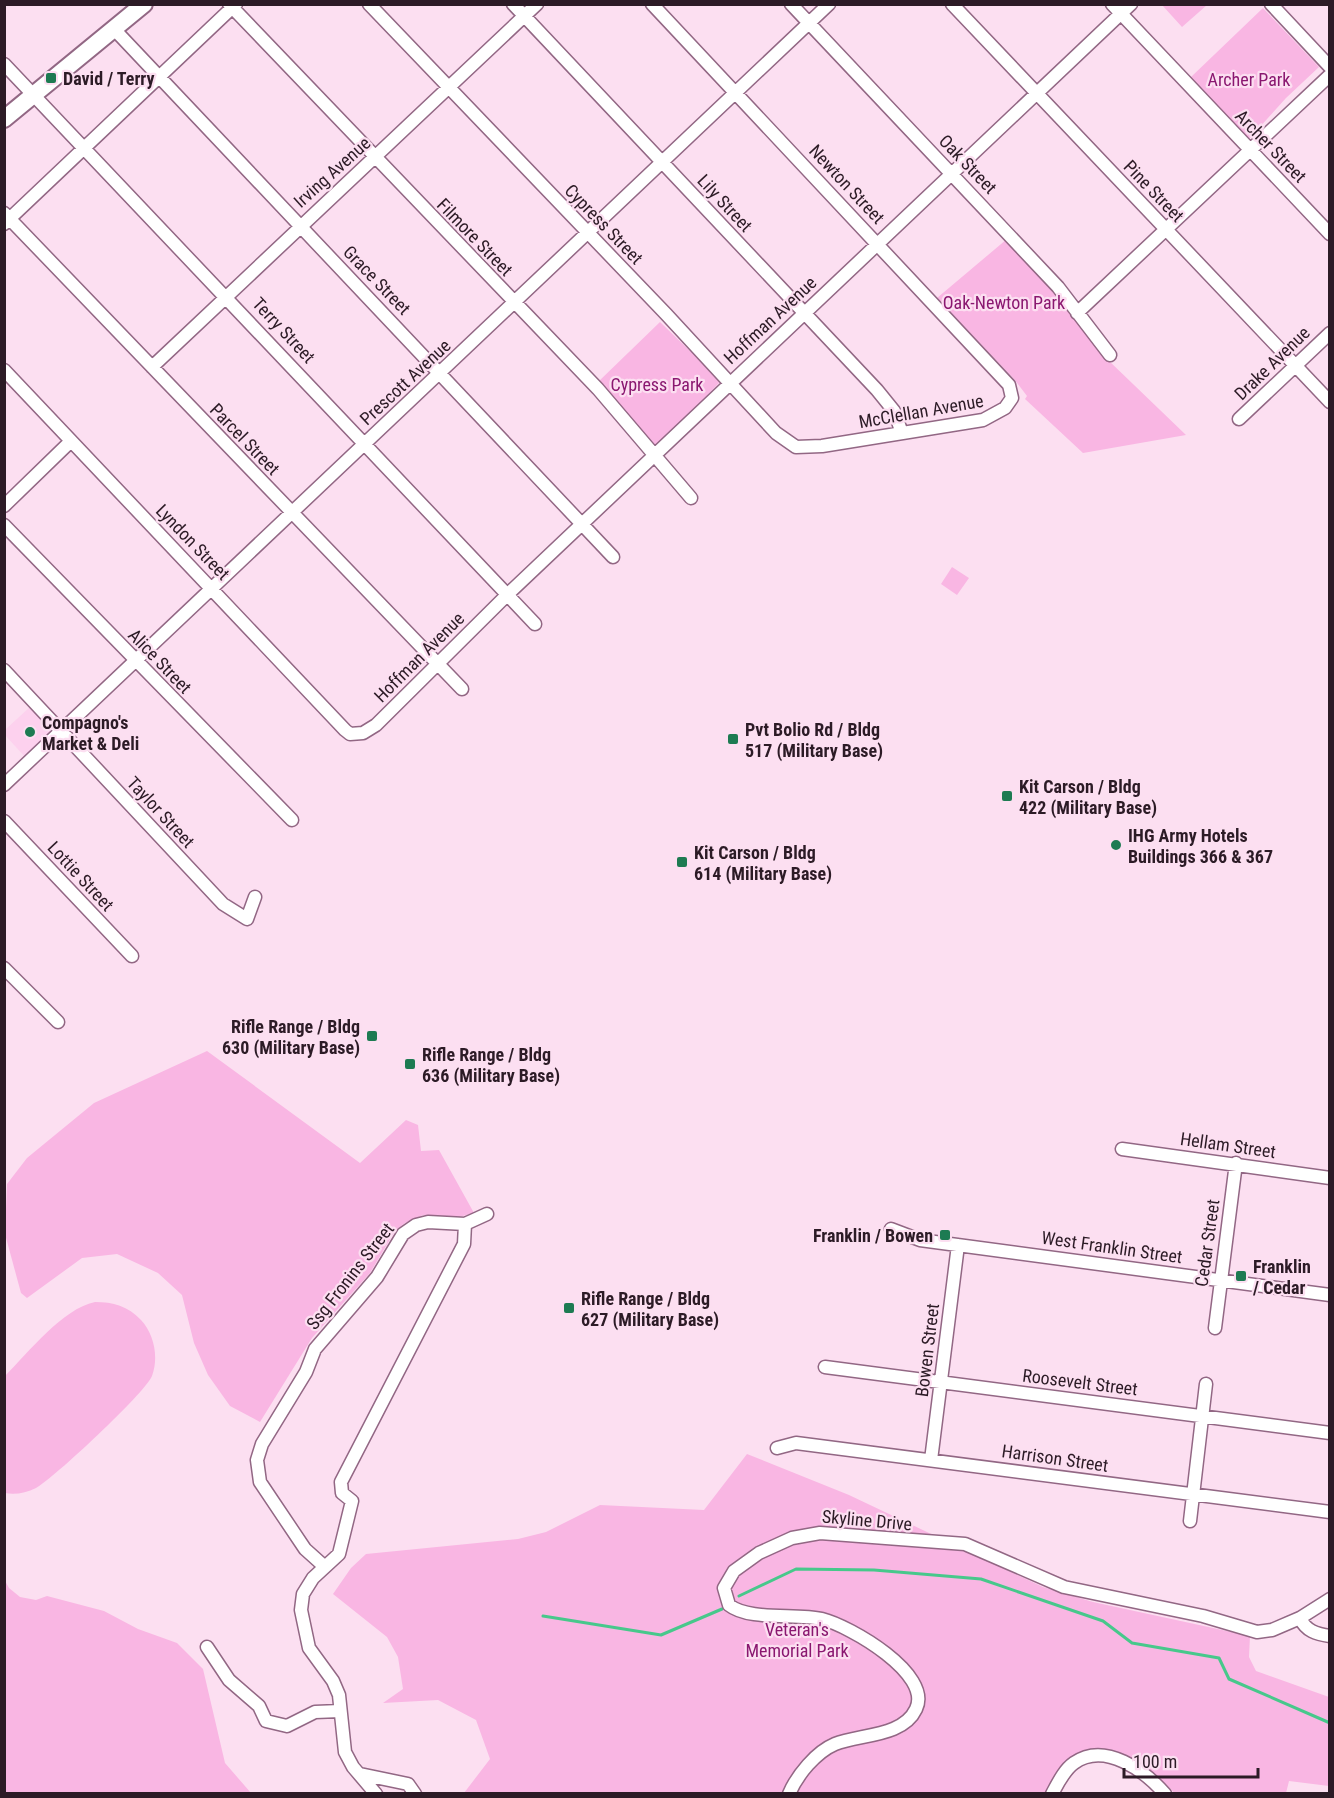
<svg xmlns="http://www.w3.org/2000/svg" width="1334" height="1798" viewBox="0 0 1334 1798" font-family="'Roboto Condensed',sans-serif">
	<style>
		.built { fill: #fdd1ee }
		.green { fill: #f9b6e3 }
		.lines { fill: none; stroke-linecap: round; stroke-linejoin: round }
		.stream { stroke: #47c88b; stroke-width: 3 }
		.minor-casing { stroke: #926784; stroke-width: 15 }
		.major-casing { stroke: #926784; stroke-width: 20 }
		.minor { stroke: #fff; stroke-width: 12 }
		.major { stroke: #fff; stroke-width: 16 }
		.poi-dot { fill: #1d7b52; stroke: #fcdff1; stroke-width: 2 }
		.labels { text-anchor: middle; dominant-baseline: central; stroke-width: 4.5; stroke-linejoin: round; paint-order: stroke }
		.poi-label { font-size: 18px; font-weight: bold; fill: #2c1b26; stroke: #fcdff1; text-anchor: start }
		.park-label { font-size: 18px; fill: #8a1770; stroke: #fcdff1 }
		.street-label { font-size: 18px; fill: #2c1b26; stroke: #fcdff1 }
	</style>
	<rect width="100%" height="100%" fill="#fcdff1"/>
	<path class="built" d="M30,707L52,733L26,758L5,735V730Z"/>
	<path class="green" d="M1162,5H1207L1182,27Z
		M1263,8L1319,67L1286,98L1250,138L1244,136L1191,77Z
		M1007,239L1054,289L1107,359L1186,435L1083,453L1025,399L1027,396L1014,379L937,298Z
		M660,322L717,377L719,383L663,441L655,445L598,382Z
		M952,567L969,578L957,595L941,584Z
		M207,1051L360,1163L406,1120L418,1125L421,1151L439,1150L474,1213L459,1217L423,1215L405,1223L395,1231L370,1273L312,1338L260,1422L230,1406L208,1375L194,1343L182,1295L158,1273L117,1254L82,1258L27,1298L21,1293L5,1234L7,1184L27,1158L94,1103Z
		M95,1302C113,1302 128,1306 141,1320C154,1334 159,1357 152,1376C145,1393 53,1479 36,1488C26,1493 15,1495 5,1493V1376C29,1352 62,1309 95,1302Z
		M747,1454L849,1495L1043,1587L1093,1602L1250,1636L1249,1657L1256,1671L1329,1697V1786L1289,1781L1286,1793H1174C1153,1768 1104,1731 1071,1758L1046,1793H464L490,1759L476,1720L438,1700L383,1703L403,1689L398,1657L387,1637L333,1594L351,1568L366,1554L518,1539L546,1532L600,1505L704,1510Z
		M4,1579L9,1588L20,1597L36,1600L47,1596L104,1611L138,1629L177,1643L203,1669L225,1763L251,1793H5Z"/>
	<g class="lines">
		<path class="stream" d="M739,1596L796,1569L874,1570L981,1579L1103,1621L1132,1643L1219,1658L1229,1679L1330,1723
			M543,1616L661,1635L722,1609"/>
		<g class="minor-casing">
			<path id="minor" d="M229,4L598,389L691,498
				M369,4L666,314L776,433L796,447L822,446L983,420L1005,408L1012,398L1009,385L652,4
				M513,4L877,390L894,411L902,433
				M791,4L1058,287L1110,355
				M952,4L1330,402
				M1112,4L1330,234
				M1271,4L1330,67
				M114,29L613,557
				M4,64L535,624
				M4,213L462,689
				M4,224L236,4
				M1077,313L1330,75
				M152,367L537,4
				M4,370L345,730L350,734L363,733L376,725L508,594L1131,4
				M1239,419L1330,333
				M4,506L71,441
				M4,525L292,820
				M4,670L223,904L247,919L255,897
				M4,785L829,4
				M4,821L132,956
				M4,968L58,1022
				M1122,1149L1330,1178
				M891,1229L920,1240L1330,1295
				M1215,1328L1236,1163
				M825,1367L1330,1433
				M777,1448L796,1443L1330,1512
				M931,1460L958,1245
				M1190,1521L1206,1384
				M325,1567L305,1549L260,1482L257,1460L262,1444L306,1372L315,1349L377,1277L403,1234L416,1225L428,1222L465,1224L487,1214
				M1300,1618C1306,1631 1316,1634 1330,1636
				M207,1647L229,1680L259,1706L266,1721L287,1726L315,1712L340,1711
				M360,1774L408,1784L415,1794
				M376,1794L353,1767L345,1752L339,1695L333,1681L309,1648L301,1610L303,1594L313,1578L339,1554L352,1501L342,1493L341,1482L464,1244L465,1224
				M789,1794C797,1775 816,1752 835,1744C860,1734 903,1737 916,1709C933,1674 850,1626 822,1619C796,1613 749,1621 729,1605L724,1588L734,1571L759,1553L792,1538L820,1533L965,1544L1064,1587L1203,1616L1257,1632L1272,1630L1300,1618L1330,1599
				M1052,1794C1058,1783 1064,1770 1074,1763C1105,1741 1145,1771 1165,1794"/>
		</g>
		<g class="major-casing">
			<path id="major" d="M4,119L144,4"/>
		</g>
		<use href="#minor" class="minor"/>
		<use href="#major" class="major"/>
	</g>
	<g class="poi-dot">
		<rect x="45" y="72" width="12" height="12" rx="3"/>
		<circle cx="30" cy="732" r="6"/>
		<rect x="727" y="733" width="12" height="12" rx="3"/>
		<rect x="1001" y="790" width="12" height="12" rx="3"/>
		<circle cx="1116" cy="845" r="6"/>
		<rect x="676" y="856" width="12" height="12" rx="3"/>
		<rect x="366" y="1030" width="12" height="12" rx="3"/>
		<rect x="404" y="1058" width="12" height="12" rx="3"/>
		<rect x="939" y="1229" width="12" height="12" rx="3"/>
		<rect x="1235" y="1270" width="12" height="12" rx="3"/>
		<rect x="563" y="1302" width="12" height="12" rx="3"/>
	</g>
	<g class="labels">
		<g class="poi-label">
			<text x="63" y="78">David / Terry</text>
			<text x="42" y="722">Compagno's<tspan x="42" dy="21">Market &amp; Deli</tspan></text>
			<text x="745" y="729">Pvt Bolio Rd / Bldg<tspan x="745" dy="21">517 (Military Base)</tspan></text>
			<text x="1019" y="786">Kit Carson / Bldg<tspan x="1019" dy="21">422 (Military Base)</tspan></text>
			<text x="1128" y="835">IHG Army Hotels<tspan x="1128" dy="21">Buildings 366 &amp; 367</tspan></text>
			<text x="694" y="852">Kit Carson / Bldg<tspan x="694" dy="21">614 (Military Base)</tspan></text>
			<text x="360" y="1026" text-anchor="end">Rifle Range / Bldg<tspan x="360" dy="21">630 (Military Base)</tspan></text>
			<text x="422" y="1054">Rifle Range / Bldg<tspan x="422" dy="21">636 (Military Base)</tspan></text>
			<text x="933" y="1235" text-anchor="end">Franklin / Bowen</text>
			<text x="1253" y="1266">Franklin<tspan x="1253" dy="21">/ Cedar</tspan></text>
			<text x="581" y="1298">Rifle Range / Bldg<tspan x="581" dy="21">627 (Military Base)</tspan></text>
		</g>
		<g class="park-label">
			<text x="1249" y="79">Archer Park</text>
			<text x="1004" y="302">Oak-Newton Park</text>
			<text x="657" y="384">Cypress Park</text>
			<text x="797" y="1629">Veteran's<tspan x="797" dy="21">Memorial Park</tspan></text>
		</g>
		<g class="street-label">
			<text transform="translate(1271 146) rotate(46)">Archer Street</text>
			<text transform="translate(968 164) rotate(46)">Oak Street</text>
			<text transform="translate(332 172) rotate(-42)">Irving Avenue</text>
			<text transform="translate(847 184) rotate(47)">Newton Street</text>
			<text transform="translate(1154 191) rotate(46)">Pine Street</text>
			<text transform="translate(725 203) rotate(47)">Lily Street</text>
			<text transform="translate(604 224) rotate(46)">Cypress Street</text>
			<text transform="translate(475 237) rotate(46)">Filmore Street</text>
			<text transform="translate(377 280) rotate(46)">Grace Street</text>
			<text transform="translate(770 320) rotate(-43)">Hoffman Avenue</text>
			<text transform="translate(284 330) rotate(47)">Terry Street</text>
			<text transform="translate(1272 363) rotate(-44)">Drake Avenue</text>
			<text transform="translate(405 382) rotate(-43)">Prescott Avenue</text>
			<text transform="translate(921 411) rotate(-10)">McClellan Avenue</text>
			<text transform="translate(245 439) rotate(46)">Parcel Street</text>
			<text transform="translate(193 542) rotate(46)">Lyndon Street</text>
			<text transform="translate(419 657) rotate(-45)">Hoffman Avenue</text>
			<text transform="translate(160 661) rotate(46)">Alice Street</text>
			<text transform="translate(161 812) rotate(47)">Taylor Street</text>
			<text transform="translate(81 876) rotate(47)">Lottie Street</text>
			<text transform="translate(1228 1145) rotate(8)">Hellam Street</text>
			<text transform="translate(1207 1243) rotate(-82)">Cedar Street</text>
			<text transform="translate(1112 1247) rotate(8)">West Franklin Street</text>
			<text transform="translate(350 1276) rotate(-52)">Ssg Fronins Street</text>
			<text transform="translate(927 1350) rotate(-83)">Bowen Street</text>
			<text transform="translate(1080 1382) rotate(7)">Roosevelt Street</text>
			<text transform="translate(1055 1458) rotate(8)">Harrison Street</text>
			<text transform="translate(867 1520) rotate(5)">Skyline Drive</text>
		</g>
	</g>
	<rect width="1334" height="1798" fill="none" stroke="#2c1b26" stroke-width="12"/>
	<path d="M1124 1768v9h134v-9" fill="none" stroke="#2c1b26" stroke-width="3"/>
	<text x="1133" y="1768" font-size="18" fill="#2c1b26" stroke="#fcdff1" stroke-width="4.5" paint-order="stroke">100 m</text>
</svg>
